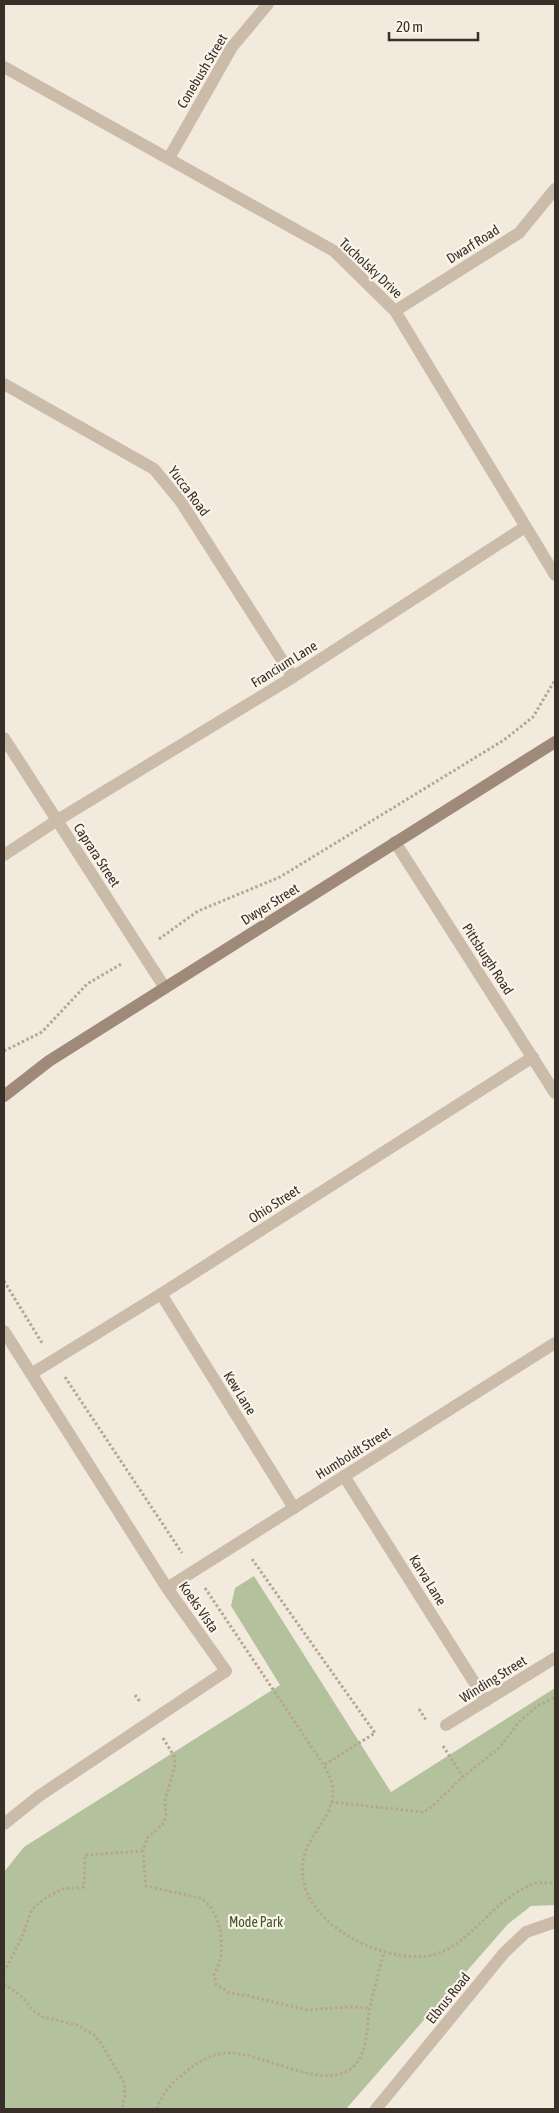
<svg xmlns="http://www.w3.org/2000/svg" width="559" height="2113" viewBox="0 0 559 2113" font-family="'Asap Condensed',sans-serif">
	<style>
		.green { fill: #b3c29d }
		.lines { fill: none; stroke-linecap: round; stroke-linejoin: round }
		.path { stroke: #b7a593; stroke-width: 3; stroke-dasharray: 2.5 2.5; stroke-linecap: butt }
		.lane { stroke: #cbbba9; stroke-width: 12 }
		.street { stroke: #cbbba9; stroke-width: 12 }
		.secondary { stroke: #9f8a7a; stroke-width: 12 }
		.labels { text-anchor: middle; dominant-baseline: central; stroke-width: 4.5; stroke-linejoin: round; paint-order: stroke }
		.street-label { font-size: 14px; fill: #382f29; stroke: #faf4ea }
		.park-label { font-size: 14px; fill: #44562c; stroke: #faf4ea }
	</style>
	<rect width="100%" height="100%" fill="#f2eadd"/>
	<path class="green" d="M254,1576L391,1792L555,1688V1905L531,1906L508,1924L346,2109H4V1872L24,1847L280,1685L231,1606L235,1588Z"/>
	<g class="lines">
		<path class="path" d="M159,939L198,911L280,877L504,740L533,717L555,680
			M4,1051L42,1032L87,984L123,963
			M4,1281L42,1343
			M65,1377L182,1553
			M252,1559L375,1733L324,1765
			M205,1588L321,1761C327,1770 333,1781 333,1793C332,1814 315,1829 307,1848C297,1871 304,1896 321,1914C339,1933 360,1945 386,1952C465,1975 474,1908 533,1884C539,1882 548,1883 555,1883
			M135,1695L141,1703
			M419,1709L426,1720
			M163,1738L174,1756L175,1765L165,1801L166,1815L164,1823L147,1838L143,1851L146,1886L200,1898C222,1909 228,1955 214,1974L216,1984L229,1993L249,1996L307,2010L348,2007L370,2008
			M443,1746L463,1777
			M331,1802L422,1812L429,1809L463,1777L499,1748L519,1722L536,1707L555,1697
			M4,1972L22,1937L32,1909L44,1899L62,1889L84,1887L85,1855L143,1851
			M4,1984L19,1994L35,2012L43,2017L77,2025L94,2035L101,2043L124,2083L125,2094L122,2109
			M157,2109C162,2093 173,2081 187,2071C199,2061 211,2054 227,2053C262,2051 327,2095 355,2065C369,2050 366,2026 370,2007C374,1989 379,1970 384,1952"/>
		<path class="lane" d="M4,855L56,821L293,677L525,527
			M161,1294L294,1508
			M344,1476L486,1701"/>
		<path class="street" d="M4,67L334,251L395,311L555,575
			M169,158L232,47L268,4
			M395,311L519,233L555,189
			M4,384L154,469L181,502L293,677
			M4,738L165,988
			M395,842L555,1093
			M4,1331L167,1588L226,1671L39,1796L4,1824
			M31,1374L161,1294L533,1057
			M167,1588L555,1343
			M446,1725L555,1658
			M376,2109L504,1953L526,1932L555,1922"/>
		<path class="secondary" d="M4,1096L49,1061L555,742"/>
	</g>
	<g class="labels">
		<g class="street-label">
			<text transform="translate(202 71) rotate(-59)">Conebush Street</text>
			<text transform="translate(473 244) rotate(-32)">Dwarf Road</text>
			<text transform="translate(371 268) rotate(43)">Tucholsky Drive</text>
			<text transform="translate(189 491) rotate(53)">Yucca Road</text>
			<text transform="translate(284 664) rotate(-32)">Francium Lane</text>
			<text transform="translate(97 855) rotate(57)">Caprara Street</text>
			<text transform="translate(270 904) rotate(-32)">Dwyer Street</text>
			<text transform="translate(488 959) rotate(57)">Pittsburgh Road</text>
			<text transform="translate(274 1204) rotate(-33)">Ohio Street</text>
			<text transform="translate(240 1393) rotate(58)">Kew Lane</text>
			<text transform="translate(353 1453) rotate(-32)">Humboldt Street</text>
			<text transform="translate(428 1580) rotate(58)">Karva Lane</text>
			<text transform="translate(199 1607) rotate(55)">Koeks Vista</text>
			<text transform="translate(493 1679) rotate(-32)">Winding Street</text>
			<text transform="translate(448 1998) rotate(-51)">Elbrus Road</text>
		</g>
		<g class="park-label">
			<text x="256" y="1922">Mode Park</text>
		</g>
	</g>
	<rect width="559" height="2113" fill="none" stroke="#382f29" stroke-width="10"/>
	<path d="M389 32v8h89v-8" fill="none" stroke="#382f29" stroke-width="2.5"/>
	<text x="396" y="32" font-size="15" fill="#382f29" stroke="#faf4ea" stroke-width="4" paint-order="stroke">20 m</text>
</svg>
